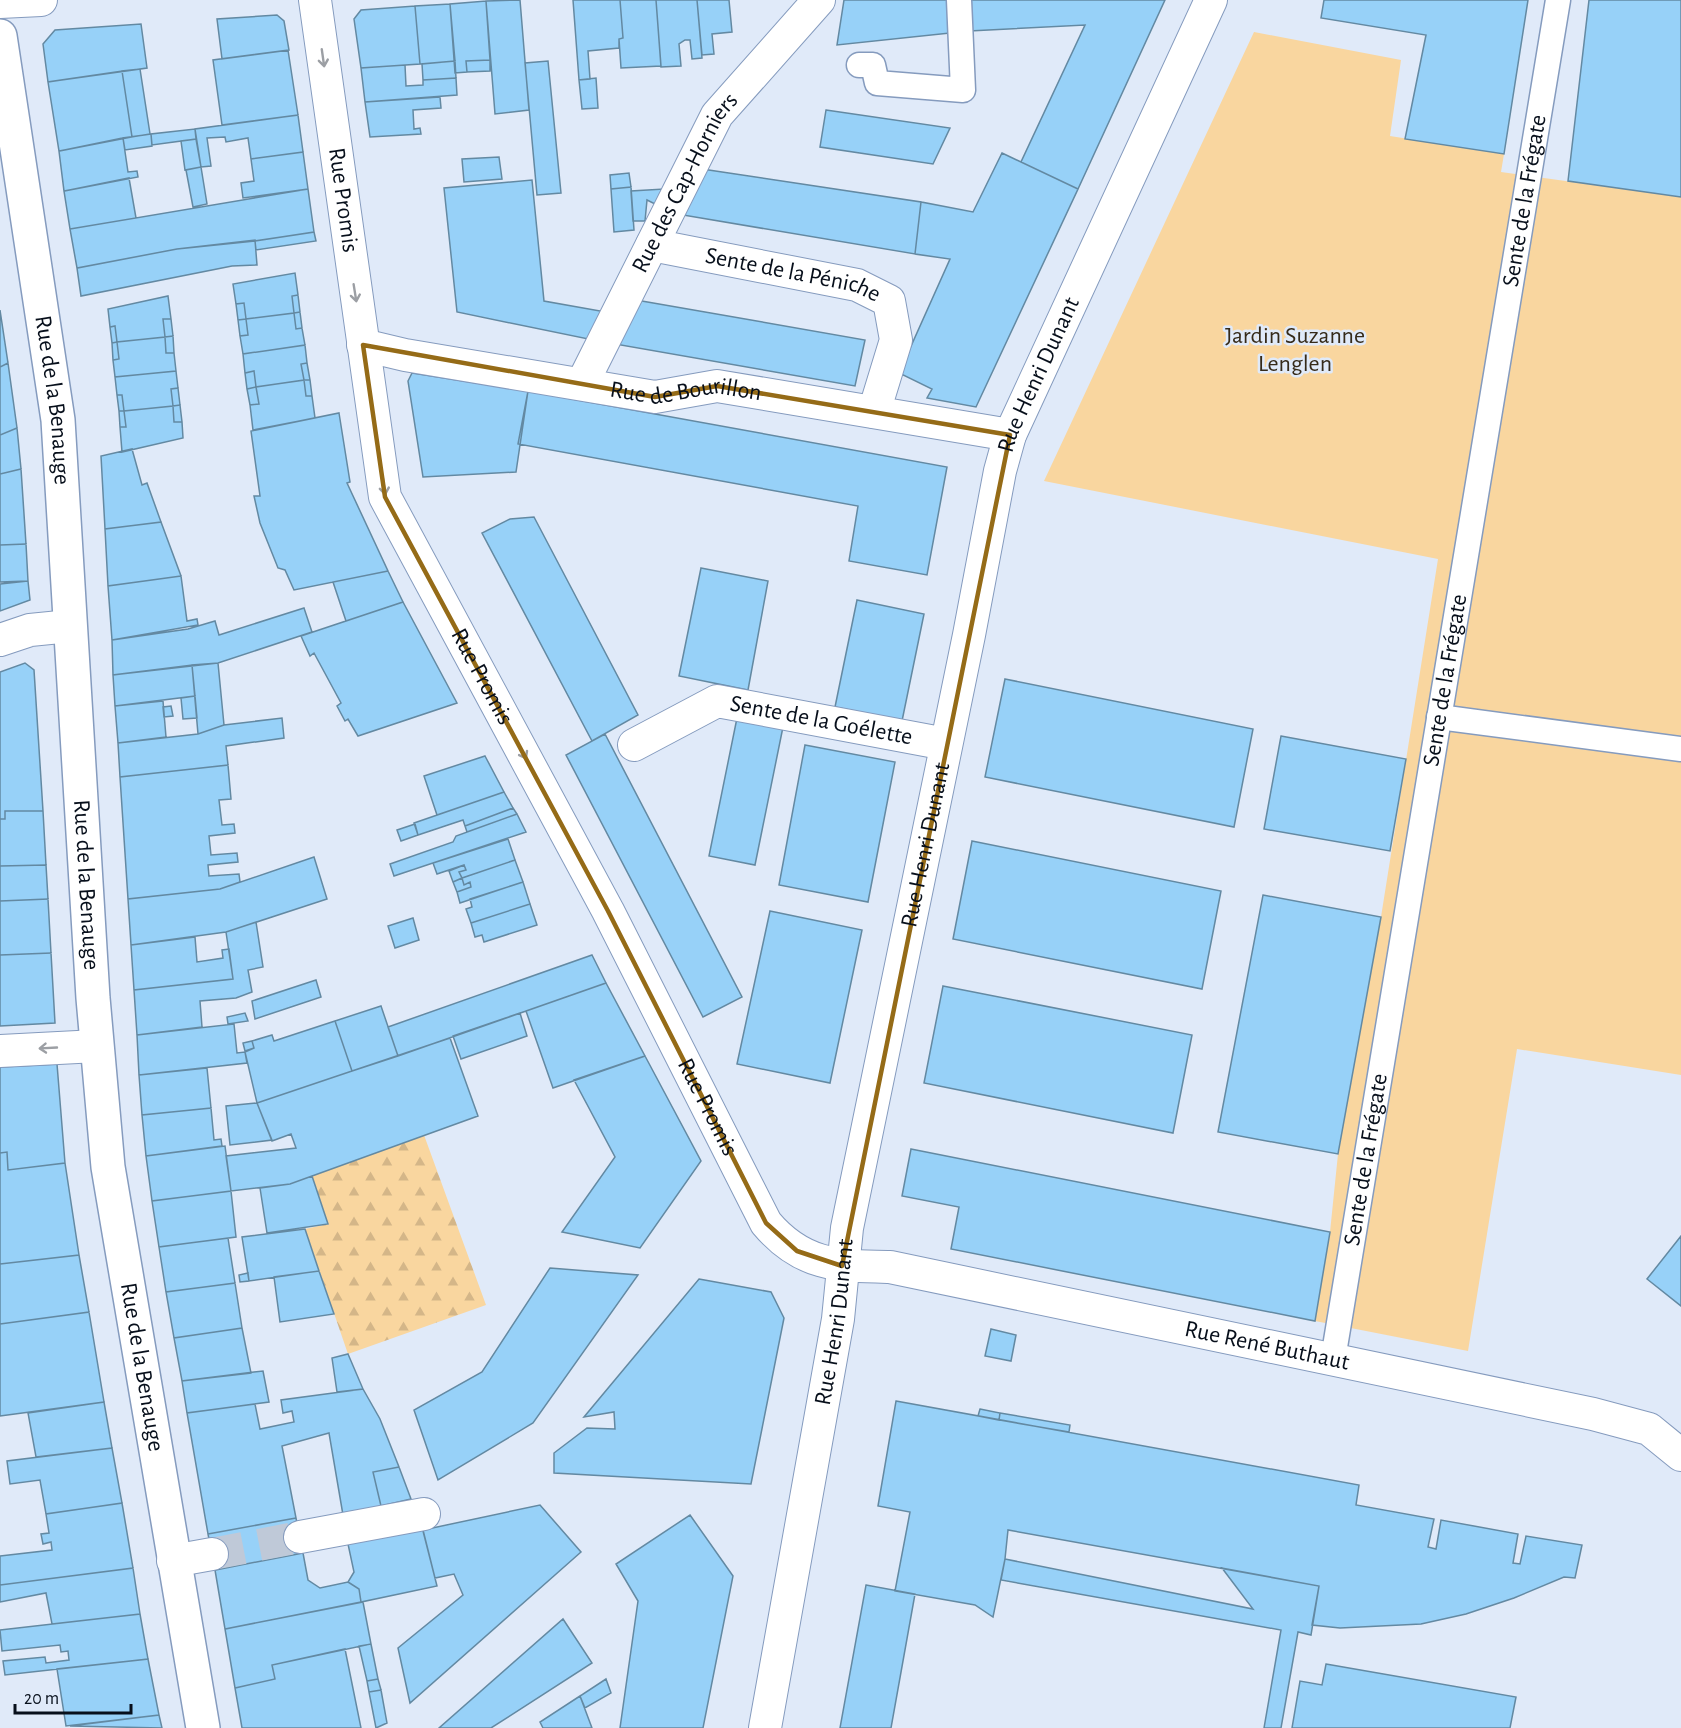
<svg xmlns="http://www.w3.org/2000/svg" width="1681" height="1728" viewBox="0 0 1681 1728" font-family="'Alegreya Sans',sans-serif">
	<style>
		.forest { fill: url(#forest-firs) }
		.garden { fill: #f9d69f }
		.building { fill: #97d1f8; stroke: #6389a2; stroke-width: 1.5 }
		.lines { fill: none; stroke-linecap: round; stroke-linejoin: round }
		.minor-tunnel { stroke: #bfc9d8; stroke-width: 32; stroke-dasharray: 32 16; stroke-linecap: butt }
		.pedestrian-casing { stroke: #859bbe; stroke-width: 27 }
		.minor-casing { stroke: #859bbe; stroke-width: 34 }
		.secondary-casing { stroke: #859bbe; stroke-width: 36 }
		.pedestrian { stroke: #fff; stroke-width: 24 }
		.minor { stroke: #fff; stroke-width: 32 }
		.secondary { stroke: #fff; stroke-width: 33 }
		.oneway { stroke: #9c9fa4 }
		.marked { fill: none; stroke: #956b17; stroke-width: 4.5; stroke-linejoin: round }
		.labels { text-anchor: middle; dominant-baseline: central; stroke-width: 5; stroke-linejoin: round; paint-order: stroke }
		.street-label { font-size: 24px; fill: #070f1b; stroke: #e0eaf9 }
		.park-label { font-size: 24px; fill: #352a19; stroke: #e0eaf9 }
	</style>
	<defs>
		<pattern id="forest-firs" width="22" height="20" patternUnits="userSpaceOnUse" patternTransform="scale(1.5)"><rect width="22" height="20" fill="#f9d69f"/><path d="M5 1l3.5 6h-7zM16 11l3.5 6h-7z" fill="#d4b688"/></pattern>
	</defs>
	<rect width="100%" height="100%" fill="#e0eaf9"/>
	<path class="forest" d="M424,1135L486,1305L348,1354L305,1229L328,1224L312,1176Z"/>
	<path class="garden" d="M1254,32L1401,60L1390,136L1504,154L1501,172L1681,197V1075L1517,1049L1468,1351L1315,1321L1330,1232L1338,1154L1381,917L1438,559L1044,481Z"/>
	<path class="building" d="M520,0L529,110L495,114L486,1Z
		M573,0H620L623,38L619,39V48L588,51L590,79L579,80Z
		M620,0H656L661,66L621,68L619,39L623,38Z
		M656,0H697L702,58L692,59L690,40H685L679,44L681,66L661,67Z
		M697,0H729L732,32L712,34L714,54L702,55Z
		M844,0H1165L1078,189L1021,162L1085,25L969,31L837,45Z
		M1324,0H1528L1504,154L1405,139L1426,35L1321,18Z
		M1589,0H1681V197L1568,181Z
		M486,1L490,60L466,61L467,72L455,73L450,4Z
		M450,4L455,61L420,64L415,6Z
		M415,6L420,64L361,68L354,19L361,10Z
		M277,15L284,21L289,50L222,59L217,19Z
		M141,24L147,68L48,82L43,44L55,30Z
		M288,50L298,115L222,125L213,60Z
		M490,60V71L467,72L466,61Z
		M455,61L456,78L423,80L422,64Z
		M548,61L561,193L537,195L525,63Z
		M405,65L406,86L423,85V80L456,78L457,95L365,102L361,68Z
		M140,69L150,134L132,137L122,71Z
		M122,71L132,137L59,151L48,82Z
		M596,78L598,108L582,109L579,80Z
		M440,97L441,108L413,110L414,129L420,128L421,134L370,137L365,102Z
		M826,110L950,128L933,164L820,147Z
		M298,115L303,152L251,159L248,138L226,142L225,137L207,138L211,166L201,167L195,129Z
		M195,129L196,139L152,145L151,134Z
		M151,134L152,146L125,150L123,138Z
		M123,138L128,172L137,171L138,177L64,191L59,151Z
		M196,139L201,167L185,170L181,141Z
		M303,152L308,189L243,198L241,183L254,181L251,159Z
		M1002,153L1078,189L976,407L927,398L932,389L899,373L950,259L915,254L921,202L973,212Z
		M499,157L502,179L464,182L462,159Z
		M201,167L207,204L193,207L186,170Z
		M702,169L921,202L915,254L677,214Z
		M629,173L631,187L611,189L610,175Z
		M129,178L136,218L70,229L64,191Z
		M532,180L544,301L606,312L593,340L457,312L444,188Z
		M631,187L634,230L614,232L611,189Z
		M308,189L314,232L255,241L177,249L77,268L70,229Z
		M664,189L657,205L647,200L645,221H633L631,191Z
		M314,232L316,241L256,250L255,241Z
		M255,240L257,265L232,266L81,296L77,268L177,249Z
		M295,273L298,295L292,296L294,313L246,319L244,303L236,304L233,284Z
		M298,295L300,312L294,313L292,296Z
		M168,296L171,319H163L165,337L117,342L115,326L110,327L108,309Z
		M636,300L865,340L855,386L615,344Z
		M244,303L246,319L238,320L236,304Z
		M0,310L8,363L0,367Z
		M300,312L302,328L296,329L294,313Z
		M294,313L296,329L302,328L305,345L243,354L240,336L248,335L246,319Z
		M163,319H171L173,336L165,337Z
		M246,319L248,335L240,336L238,320Z
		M115,326L117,342L112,343L110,327Z
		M173,336L174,353H166L165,337Z
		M165,337L166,353H174L176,371L115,377L113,360L119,359L117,342Z
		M117,342L119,359L113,360L112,343Z
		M305,345L307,363L301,364L304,380L256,387L254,371L245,373L243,354Z
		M8,363L17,428L0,435V367Z
		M307,363L310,380H304L301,364Z
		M176,371L178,388L171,389L173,406L124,411L122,395H117L115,377Z
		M254,371L256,387L247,389L245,373Z
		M412,373L528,391L516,472L423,477L408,381Z
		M304,380L306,396H312L315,418L253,430L250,405L259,404L256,387Z
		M304,380H310L312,396H306Z
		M256,387L259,404L250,405L247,389Z
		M178,388L180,405L173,406L171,389Z
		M528,391L947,467L927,575L849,561L858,506L518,444Z
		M117,395H122L124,411H119Z
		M180,405L182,422H174L173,406Z
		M173,406L174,422H182L183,438L122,452L120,427H126L124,411Z
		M119,411H124L126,427H120Z
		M339,413L350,482L347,483L388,571L294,590L285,570L278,568L260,523L254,496H260L251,431Z
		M17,428L21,469L0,474V435Z
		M132,449L142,485L147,483L161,522L105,529L101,456Z
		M21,469L26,544L0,545V474Z
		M534,517L638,715L592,741L482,533L510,519Z
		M161,522L181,576L108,586L105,529Z
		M26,544L28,581L0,582V545Z
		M701,568L768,581L748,690L679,676Z
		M388,571L403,602L346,621L333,582Z
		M181,576L187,621L197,619L198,625L112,640L108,586Z
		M28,581L30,600L0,611V584Z
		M857,600L924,614L902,721L835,707Z
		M403,602L457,703L358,736L348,719L345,721L337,706L341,703L314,653L310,656L301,636Z
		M304,608L312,632L218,663L113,675L112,640L188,629L215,621L219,635Z
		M25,663L34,670L43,811H5V819H0V672Z
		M218,663L224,725L198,734L192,665Z
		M192,665L195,696L115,706L113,675Z
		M1005,679L1253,729L1234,827L985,777Z
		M195,696L197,718L183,719L181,698Z
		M163,701L166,737L118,743L115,706Z
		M171,706L173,716L164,717L163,707Z
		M282,718L284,738L226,746L228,765L120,777L118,743L198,734L224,725Z
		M737,718L783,727L755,865L709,856Z
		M605,734L742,997L703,1017L566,755Z
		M1281,736L1406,759L1390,851L1264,829Z
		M805,745L895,762L868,902L779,885Z
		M485,756L504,792L437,815L424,776Z
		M228,765L231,799L219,800L222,825L234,824L235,833L209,836L211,855L237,853L238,862L208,865L209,876L239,874L240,882L220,889L128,899L120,777Z
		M504,792L513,808L465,826L463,820L418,835L414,823Z
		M513,808L517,814L467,832L465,826Z
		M5,811H43L46,865L0,866V819H5Z
		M517,814L526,832L394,876L390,864L453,842L456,836Z
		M415,824L418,835L401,841L397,830Z
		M508,839L515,860L462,878L459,872L466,870L464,865L437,874L433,863Z
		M972,841L1221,891L1202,989L953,939Z
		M314,857L327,899L226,932L131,945L128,899L220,889Z
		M515,860L523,882L460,903L457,892L471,887L470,882L464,885L462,878Z
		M46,865L48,899L0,901V866Z
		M464,865L466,870L459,872L462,878L453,882L449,871Z
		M462,878L464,885L470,882L471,887L457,892L453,882Z
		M523,882L530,904L471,923L466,909L472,907L470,899Z
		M1263,895L1381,917L1338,1154L1218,1132Z
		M48,899L51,953L0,955V901Z
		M530,904L537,925L484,942L482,935L475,937L471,923Z
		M770,911L862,930L830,1083L737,1064Z
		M413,918L419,940L395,948L388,926Z
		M256,922L263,967L248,970L252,992L236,998L200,1001L202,1027L137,1035L134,990L233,979L226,932Z
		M195,937L197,962L223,958L222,950L229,949L233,979L134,990L131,945Z
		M51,953L55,1023L0,1026V955Z
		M592,955L606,983L398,1056L388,1027Z
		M316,980L321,997L255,1019L252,1001Z
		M606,983L645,1056L553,1088L526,1011Z
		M943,986L1192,1035L1173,1133L924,1083Z
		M381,1006L398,1056L352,1071L335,1021Z
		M245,1013L248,1021L228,1024L227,1017Z
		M520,1013L527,1036L461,1059L453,1036Z
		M335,1021L352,1071L257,1103L245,1052L254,1048L252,1041L272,1035L274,1041Z
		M234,1024L237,1053L245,1052L247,1063L139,1075L137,1035Z
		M450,1038L478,1116L290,1184L231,1191L226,1156L296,1148L291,1134L272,1141L257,1103Z
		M252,1041L254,1048L245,1051L243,1043Z
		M645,1056L701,1161L640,1248L562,1232L615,1157L574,1080Z
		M57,1064L65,1163L8,1170L7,1152L0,1153V1067Z
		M207,1068L211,1108L142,1115L139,1075Z
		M257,1103L272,1140L230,1145L226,1106Z
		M211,1108L214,1140L221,1139L222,1146L146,1156L142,1115Z
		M225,1146L231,1191L152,1201L146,1156Z
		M911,1149L1330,1232L1315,1321L951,1249L959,1207L902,1196Z
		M7,1152L8,1170L65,1163L79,1255L0,1264V1153Z
		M312,1176L328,1224L267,1233L260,1188L290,1184Z
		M231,1191L236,1237L159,1247L152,1201Z
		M305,1229L319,1271L249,1281L242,1237Z
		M1681,1236V1306L1647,1279Z
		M228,1238L235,1283L166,1292L159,1247Z
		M79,1255L89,1312L0,1324V1264Z
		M550,1268L638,1275L533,1423L438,1480L414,1410L482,1372Z
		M319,1271L334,1314L280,1322L274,1277Z
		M248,1273L249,1281L240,1282L239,1275Z
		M699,1279L771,1292L784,1318L751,1484L554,1473V1453L587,1428L615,1429L614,1412L584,1417Z
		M235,1283L242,1328L174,1338L166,1292Z
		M89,1312L104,1402L0,1416V1324Z
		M242,1328L251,1373L182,1381L174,1338Z
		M991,1329L1016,1335L1011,1361L985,1356Z
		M348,1354L363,1389L337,1392L332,1358Z
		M263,1371L269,1402L187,1413L182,1381Z
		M363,1389L380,1419L399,1467L373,1472L381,1506L343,1515L329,1433L282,1446L296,1518L208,1534L187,1413L255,1404L260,1429L294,1422L292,1411L283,1413L281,1400Z
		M896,1401L1359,1485L1356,1505L1434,1519L1428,1547L1436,1549L1441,1520L1518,1534L1513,1563L1520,1564L1526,1536L1582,1545L1575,1578L1564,1577L1514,1598L1466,1614L1421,1624L1340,1628L1312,1625L1319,1586L1008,1530L1005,1559L993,1617L975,1605L895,1591L910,1512L878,1506Z
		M104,1402L112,1448L36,1457L28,1413Z
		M980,1409L1000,1413L999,1420L978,1416Z
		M1000,1413L1070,1425L1069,1432L999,1420Z
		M112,1448L122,1503L46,1514L40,1480L10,1484L7,1461Z
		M399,1467L411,1499L381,1506L373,1472Z
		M122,1503L133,1568L0,1585V1556L52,1550L51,1542L43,1544L41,1534L49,1533L46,1514Z
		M540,1505L581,1552L410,1703L398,1648L463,1595L454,1574L435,1578L423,1530Z
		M690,1515L733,1576L703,1728H620L638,1601L616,1564Z
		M296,1518L303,1553L215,1570L208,1534Z
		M422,1527L437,1586L361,1602L359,1589L348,1582L354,1572L348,1544Z
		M303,1553L308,1580L320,1588L348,1582L359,1589L361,1602L225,1629L215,1570Z
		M1005,1559L1253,1609L1222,1568L1319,1586L1311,1635L1298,1632L1281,1728H1264L1281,1630L1001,1580Z
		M133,1568L140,1614L52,1624L46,1593L0,1602V1585Z
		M866,1585L915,1594L891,1728H840Z
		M363,1602L371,1644L272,1665L275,1679L235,1688L225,1629Z
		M140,1614L148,1659L5,1675L3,1661L45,1657L46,1663L69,1660L68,1651L61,1652L60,1645L2,1651L0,1630Z
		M563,1619L592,1663L491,1728H439Z
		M371,1644L378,1679L367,1681L359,1646Z
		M345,1649L361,1728H242L235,1688L275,1679L272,1665Z
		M148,1659L159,1715L66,1726L57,1669Z
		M1326,1664L1516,1697L1510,1728H1292L1300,1681L1322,1685Z
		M378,1679L381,1690L369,1692L367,1681Z
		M606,1679L611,1693L585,1708L580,1696Z
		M381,1690L387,1723L376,1728L369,1692Z
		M580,1696L592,1728H543L540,1722Z
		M159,1715L162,1728L70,1726Z"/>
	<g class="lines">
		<path class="minor-tunnel" d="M212,1554L300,1537"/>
		<g class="pedestrian-casing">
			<g id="pedestrian">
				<path d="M859,65H873L877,83L963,90L959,0"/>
				<path d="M1439,717L1681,749"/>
				<path id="s1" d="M1333,1359L1558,0"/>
			</g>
		</g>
		<g class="minor-casing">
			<g id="minor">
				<path id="s2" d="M315,0L385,497L608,911L766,1223C802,1266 838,1266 890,1267L1593,1414L1649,1429L1681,1455"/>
				<path d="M0,2L41,0"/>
				<path id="s3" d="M652,245L857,285L889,301L896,340L874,412"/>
				<path id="s4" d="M363,345L405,355L655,397L717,386L1010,435"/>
				<path id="s5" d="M582,384L717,115L819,0"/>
				<path d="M0,640L30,630L70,626"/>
				<path id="s6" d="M634,745L717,701L946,744"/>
				<path d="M0,1051L97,1046"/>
				<path d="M300,1537L424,1514"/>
				<path d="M173,1561L212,1554"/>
				<path id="s7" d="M765,1728L838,1319L847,1228L969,635L1000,471L1010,435L1211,0"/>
			</g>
		</g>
		<g class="secondary-casing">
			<g id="secondary">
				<path id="s8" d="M0,36L58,420L93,998L108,1167L203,1728"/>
			</g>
		</g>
		<use href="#pedestrian" class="pedestrian"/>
		<use href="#minor" class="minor"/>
		<use href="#secondary" class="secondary"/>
	</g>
	<defs><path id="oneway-shaft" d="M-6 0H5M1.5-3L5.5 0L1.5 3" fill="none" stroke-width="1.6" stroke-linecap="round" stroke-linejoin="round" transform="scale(1.5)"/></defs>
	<g class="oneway">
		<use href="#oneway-shaft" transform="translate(323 58) rotate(82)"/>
		<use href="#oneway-shaft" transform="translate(355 293) rotate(81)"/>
		<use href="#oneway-shaft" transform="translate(384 486) rotate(82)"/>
		<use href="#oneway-shaft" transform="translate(522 751) rotate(62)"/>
		<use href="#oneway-shaft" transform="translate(48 1048) rotate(177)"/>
	</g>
	<path class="marked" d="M363,345L655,397L717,386L1010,435L842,1266L797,1251L766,1223L608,911L385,497Z"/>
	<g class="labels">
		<g class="street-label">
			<text stroke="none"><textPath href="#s5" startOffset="226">Rue des Cap-Horniers</textPath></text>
			<text stroke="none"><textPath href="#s2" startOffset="202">Rue Promis</textPath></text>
			<text stroke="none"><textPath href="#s1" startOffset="1174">Sente de la Frégate</textPath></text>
			<text stroke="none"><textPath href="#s3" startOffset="144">Sente de la Péniche</textPath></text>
			<text stroke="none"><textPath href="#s7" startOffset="1383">Rue Henri Dunant</textPath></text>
			<text stroke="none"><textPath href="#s4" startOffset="328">Rue de Bourillon</textPath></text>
			<text stroke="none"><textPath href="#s8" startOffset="368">Rue de la Benauge</textPath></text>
			<text stroke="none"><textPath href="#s2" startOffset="706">Rue Promis</textPath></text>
			<text stroke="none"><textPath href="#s1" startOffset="688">Sente de la Frégate</textPath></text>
			<text stroke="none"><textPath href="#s6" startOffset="200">Sente de la Goélette</textPath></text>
			<text stroke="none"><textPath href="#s7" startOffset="898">Rue Henri Dunant</textPath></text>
			<text stroke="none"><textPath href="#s8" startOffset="854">Rue de la Benauge</textPath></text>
			<text stroke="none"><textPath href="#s2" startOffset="1192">Rue Promis</textPath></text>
			<text stroke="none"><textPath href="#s1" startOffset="202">Sente de la Frégate</textPath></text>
			<text stroke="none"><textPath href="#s7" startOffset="412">Rue Henri Dunant</textPath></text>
			<text stroke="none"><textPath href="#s2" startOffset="1844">Rue René Buthaut</textPath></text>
			<text stroke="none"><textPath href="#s8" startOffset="1340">Rue de la Benauge</textPath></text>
		</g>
		<g class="park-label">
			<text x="1295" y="336">Jardin Suzanne<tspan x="1295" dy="28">Lenglen</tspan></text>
		</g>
	</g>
	<path d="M15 1704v9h116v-9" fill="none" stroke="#070f1b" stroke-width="3"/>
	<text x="24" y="1704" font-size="18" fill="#070f1b" stroke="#e0eaf9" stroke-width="4.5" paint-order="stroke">20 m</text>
</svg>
